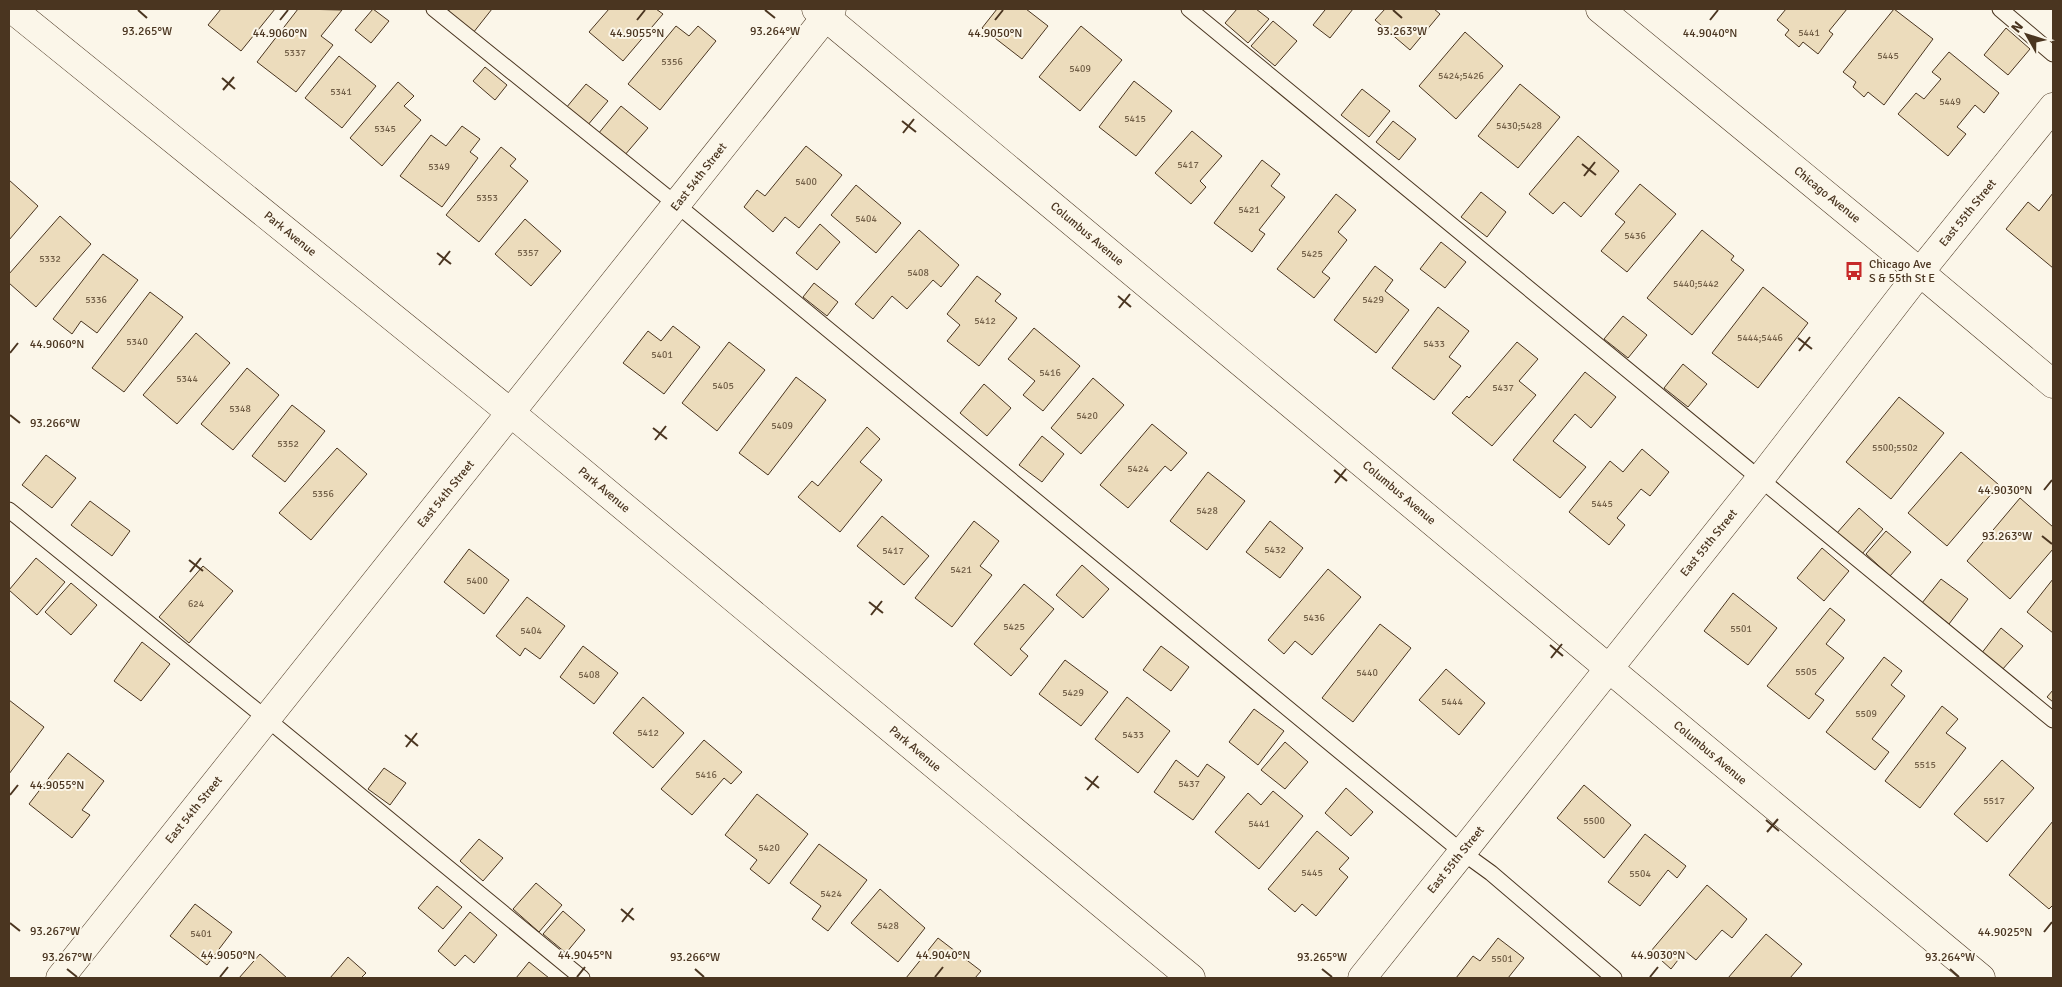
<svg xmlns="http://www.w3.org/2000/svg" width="2062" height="987" viewBox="0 0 2062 987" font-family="Signika,sans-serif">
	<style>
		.building { fill: #ecdcbc; stroke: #4a3520 }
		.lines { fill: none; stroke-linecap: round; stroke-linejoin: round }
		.service-casing { stroke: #4a3520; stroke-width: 17 }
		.minor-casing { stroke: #4a3520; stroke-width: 29 }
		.tertiary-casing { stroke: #4a3520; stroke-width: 29 }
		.service { stroke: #fbf6e9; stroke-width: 15 }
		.minor { stroke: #fbf6e9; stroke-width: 28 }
		.tertiary { stroke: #fbf6e9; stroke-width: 28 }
		.ticks { fill: none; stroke: #4a3520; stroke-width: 2 }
		.labels { text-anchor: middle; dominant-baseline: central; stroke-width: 4; stroke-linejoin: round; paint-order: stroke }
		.number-label { font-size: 10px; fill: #725f47 }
		.street-label { font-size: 12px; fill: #4a3520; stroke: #fbf6e9 }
		.poi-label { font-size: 12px; fill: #4a3520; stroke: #fbf6e9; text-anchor: start }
		.ticks-label { font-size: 12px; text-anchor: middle; fill: #4a3520; stroke: #fbf6e9; stroke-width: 4; stroke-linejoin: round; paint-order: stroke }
	</style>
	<rect width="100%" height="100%" fill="#fbf6e9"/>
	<path class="building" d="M221,9H275L241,51L208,25Z
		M298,9L342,10L321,36L333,45L296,92L257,62Z
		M373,9L389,21L371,43L355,30Z
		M450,9H492L473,33L447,13Z
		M609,9H656L663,14L623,61L589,32Z
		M997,9H1026L1048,26L1022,59L982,28Z
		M1237,9H1256L1269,19L1248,43L1225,23Z
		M1323,9H1353L1330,38L1313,25L1325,10Z
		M1385,9H1434L1440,14L1410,50L1375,20Z
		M1786,9H1847L1829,31L1833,34L1818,54L1803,42L1799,47L1785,35L1789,30L1777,20Z
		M1894,9L1933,39L1884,105L1868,92L1864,97L1853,87L1856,82L1843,72Z
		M1273,21L1297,41L1275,66L1251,46Z
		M676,26L689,36L698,26L716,41L660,110L628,84Z
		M1081,26L1122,60L1080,111L1039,77Z
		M2006,28L2030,49L2008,75L1984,55Z
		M1465,32L1503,66L1456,119L1419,86Z
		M1949,52L1999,93L1984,113L1975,105L1957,127L1966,134L1948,156L1898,114L1916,93L1924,99L1941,79L1932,72Z
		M339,56L376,86L342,128L305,98Z
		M485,67L507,85L495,100L473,81Z
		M1134,81L1172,111L1136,156L1099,127Z
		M398,82L414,96L404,106L421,120L382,166L350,138Z
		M586,84L608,101L587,126L566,108Z
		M1520,84L1560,117L1518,168L1478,136Z
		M1362,89L1390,111L1369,137L1341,115Z
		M621,106L648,128L624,156L598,134Z
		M1393,121L1416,139L1399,160L1376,142Z
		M462,126L480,139L470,152L478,158L442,207L400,176L431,135L446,146Z
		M1192,131L1222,156L1200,181L1206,187L1191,204L1155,173Z
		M1578,136L1619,171L1581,217L1564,202L1553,214L1529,194Z
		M806,146L842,175L799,228L785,217L773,232L744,207L757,190L765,196Z
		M501,147L516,159L510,166L528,181L479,242L446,215Z
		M1262,160L1280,174L1271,186L1285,197L1259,230L1265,234L1252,252L1214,223Z
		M9,180L38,206L9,240Z
		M1640,184L1676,214L1627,272L1601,251L1625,222L1615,214Z
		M856,185L901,223L876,253L831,215Z
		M1481,192L1506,212L1487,237L1461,217Z
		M2053,193V268L2006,229L2028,202L2039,211Z
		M1336,194L1356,210L1338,232L1347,240L1322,272L1330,278L1314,298L1277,269Z
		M60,216L91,244L36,307L9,283V274Z
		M525,219L561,251L531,286L495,254Z
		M820,224L840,242L817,270L796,253Z
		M919,230L959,265L941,287L933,280L907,309L892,296L873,319L855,304Z
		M1702,230L1734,256L1731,260L1744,270L1692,335L1647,298Z
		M1441,242L1466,262L1445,288L1420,269Z
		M103,254L138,280L97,333L81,321L72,334L53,319Z
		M1375,266L1393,280L1385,291L1409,310L1376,353L1334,320Z
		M977,276L1001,294L995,301L1017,318L979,366L947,341L960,325L947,314Z
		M814,283L838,302L827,316L803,297Z
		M1763,287L1808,323L1758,388L1712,353Z
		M150,292L183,317L124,392L92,368Z
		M1438,307L1469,331L1449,357L1461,366L1434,400L1392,368Z
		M1623,316L1647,335L1628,358L1604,339Z
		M673,326L700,347L664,394L623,363L648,331L661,341Z
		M1034,328L1080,366L1043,411L1023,395L1035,381L1008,359Z
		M196,333L230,363L177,424L143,395Z
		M729,342L765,370L717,431L682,403Z
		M1517,342L1538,359L1519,381L1536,395L1492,446L1452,413L1467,396L1469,398Z
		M1683,364L1707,384L1688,407L1664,388Z
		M247,368L279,395L233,450L201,424Z
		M1585,372L1616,397L1591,428L1575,414L1553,441L1586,467L1560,498L1513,460Z
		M796,377L826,400L768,475L739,453Z
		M1093,378L1124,405L1081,454L1051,428Z
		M984,384L1011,408L987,436L960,413Z
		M1899,397L1944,433L1891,499L1846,462Z
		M292,405L325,431L285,482L252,456Z
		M1152,424L1187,453L1171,471L1165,466L1128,508L1100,485Z
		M867,427L880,439L860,462L882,480L840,532L798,497L812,481L818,486Z
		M1042,436L1064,454L1042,482L1019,465Z
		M337,448L367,474L311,540L279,513Z
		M1642,449L1669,472L1650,496L1641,489L1617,518L1625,525L1609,545L1569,512L1610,461L1623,472Z
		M1961,452L1999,485L1947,546L1908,513Z
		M46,455L76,478L52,508L22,485Z
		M1208,472L1245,501L1207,550L1170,521Z
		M2020,498L2053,527V549L2010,599L1967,561Z
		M90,501L130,531L112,556L71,525Z
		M1859,508L1883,529L1862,554L1837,533Z
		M882,516L929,556L904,585L857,546Z
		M974,521L999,541L980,566L992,575L952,627L915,598Z
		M1270,521L1303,548L1280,578L1246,552Z
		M1886,531L1911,552L1890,576L1866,554Z
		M1822,548L1849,571L1824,601L1797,578Z
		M469,549L509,580L484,614L444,582Z
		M36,558L65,582L37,615L9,590Z
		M1082,565L1109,589L1083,618L1056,595Z
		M203,566L233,591L189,643L159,617Z
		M1328,569L1361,597L1312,655L1295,641L1284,654L1268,640Z
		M1941,579L1968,599L1949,624L1922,603Z
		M2053,579V633L2027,612Z
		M71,583L97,605L71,635L45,612Z
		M1024,584L1054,609L1020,649L1028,656L1011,676L974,644Z
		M1733,593L1777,628L1748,665L1704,631Z
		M527,597L565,626L540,659L525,648L520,656L496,636Z
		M1830,608L1845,620L1826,644L1844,658L1815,694L1824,700L1809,719L1767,686Z
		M1380,624L1411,648L1353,722L1322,698Z
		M2001,628L2023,646L2002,670L1981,654Z
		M142,642L170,664L141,701L114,681Z
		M583,646L618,673L594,704L560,677Z
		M1161,646L1189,667L1171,691L1143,670Z
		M1884,657L1902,671L1891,685L1905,696L1872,739L1889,752L1875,770L1826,732Z
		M1065,660L1108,692L1081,726L1039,694Z
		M1446,669L1485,703L1459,735L1419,700Z
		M2053,690V702L2047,697Z
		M643,697L684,733L653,768L613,733Z
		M1127,697L1170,731L1138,773L1095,739Z
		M9,700L44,727L9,774Z
		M1942,706L1958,719L1946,733L1966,748L1920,808L1885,781Z
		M1254,709L1284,731L1258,765L1229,742Z
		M704,740L742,772L731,784L724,778L692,815L661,789Z
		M1285,742L1308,762L1285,789L1261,770Z
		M68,753L104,781L82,810L90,815L72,838L29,804Z
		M1176,760L1198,777L1207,764L1225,777L1193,820L1154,792Z
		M2002,760L2034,788L1987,842L1954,814Z
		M384,768L406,783L390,805L368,789Z
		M1584,785L1631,825L1604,858L1557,818Z
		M1346,788L1373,812L1351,836L1325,813Z
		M1273,791L1303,816L1259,869L1215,832L1248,793L1261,805Z
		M757,794L808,834L769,884L750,869L757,860L725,835Z
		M2053,821V905L2049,909L2009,875Z
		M1317,831L1349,858L1339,869L1348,877L1316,916L1302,904L1295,912L1268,889Z
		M1645,834L1686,866L1677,878L1668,870L1640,906L1608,882Z
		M479,839L503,858L483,881L460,861Z
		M819,844L867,880L828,931L812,919L821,906L790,883Z
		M536,883L562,905L539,932L513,909Z
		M1707,885L1747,919L1732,938L1722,930L1696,960L1685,951L1671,969L1651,951Z
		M437,886L462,907L443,929L418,908Z
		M880,889L925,928L898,962L851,923Z
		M195,904L232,932L207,965L170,936Z
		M563,911L585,930L566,953L543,934Z
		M470,912L497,935L474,963L465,955L455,966L438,951Z
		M1766,934L1802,964L1790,978H1728Z
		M938,938L981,971L975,978H906Z
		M1498,938L1524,958L1508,978H1456L1473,956L1480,961Z
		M260,954L287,978H239Z
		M348,957L366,973L361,978H330Z
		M529,962L549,978H516Z"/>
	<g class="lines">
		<g class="service-casing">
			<path id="service" d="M434,9L677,205L1462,852L1491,873L1614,978
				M1189,9L2053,720
				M2000,9L2053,54
				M9,510L267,719L582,978"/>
		</g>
		<g class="minor-casing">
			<path id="minor" d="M12,9L511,413L1191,978
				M816,9L1981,978
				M1362,978L1760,479L1920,272L2053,107"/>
		</g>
		<g class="tertiary-casing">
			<path id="tertiary" d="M1600,9L1897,253L2053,384
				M60,978L832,9"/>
		</g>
		<use href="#service" class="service"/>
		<use href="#minor" class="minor"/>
		<use href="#tertiary" class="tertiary"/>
	</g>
	<path class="ticks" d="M138,10L147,18M765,10L775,18M1393,10L1402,18M280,20L288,10M637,20L645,10M995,20L1003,10M1710,20L1718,10M222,78L235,89M223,90L234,77M902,121L916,132M903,133L914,119M1582,164L1596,175M1584,176L1595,162M437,253L451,264M439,265L450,251M1118,296L1131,307M1119,308L1130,294M1798,338L1812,349M1799,351L1810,337M10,353L18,343M10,415L20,423M653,428L667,439M655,440L666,426M1334,470L1347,481M1335,483L1346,469M2044,490L2052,480M2042,536L2052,544M189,560L203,571M190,572L201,558M869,602L883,613M871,615L882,601M1550,645L1563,656M1551,658L1562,644M405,735L418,746M406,747L417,733M1085,777L1099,788M1087,790L1098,776M10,795L18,785M1766,820L1779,831M1767,832L1778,819M621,909L634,920M622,922L633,908M10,923L20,931M2044,932L2052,922M67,969L77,977M695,969L704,977M1322,969L1332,977M1950,969L1959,977M220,977L228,967M577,977L585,967M935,977L943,967M1650,977L1658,967"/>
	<defs>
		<g id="bus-bare" transform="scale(1.5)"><path d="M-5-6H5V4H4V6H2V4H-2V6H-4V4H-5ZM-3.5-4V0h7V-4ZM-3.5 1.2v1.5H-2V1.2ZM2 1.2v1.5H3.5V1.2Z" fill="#c62828" stroke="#fbf6e9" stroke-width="2.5" paint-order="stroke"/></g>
	</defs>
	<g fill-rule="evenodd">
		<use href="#bus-bare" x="1854" y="271"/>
	</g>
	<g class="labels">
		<g class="number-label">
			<text x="1809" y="33">5441</text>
			<text x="295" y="53">5337</text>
			<text x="1888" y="56">5445</text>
			<text x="672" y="62">5356</text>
			<text x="1080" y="69">5409</text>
			<text x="1461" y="76">5424;5426</text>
			<text x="341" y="92">5341</text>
			<text x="1950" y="102">5449</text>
			<text x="1135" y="119">5415</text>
			<text x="1519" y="126">5430;5428</text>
			<text x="385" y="129">5345</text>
			<text x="1188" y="165">5417</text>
			<text x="439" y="167">5349</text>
			<text x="806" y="182">5400</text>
			<text x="487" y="198">5353</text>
			<text x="1249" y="210">5421</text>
			<text x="866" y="219">5404</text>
			<text x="1635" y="236">5436</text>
			<text x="528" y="253">5357</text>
			<text x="1312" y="254">5425</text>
			<text x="50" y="259">5332</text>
			<text x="918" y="273">5408</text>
			<text x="1696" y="284">5440;5442</text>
			<text x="96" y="300">5336</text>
			<text x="1373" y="300">5429</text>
			<text x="985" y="321">5412</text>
			<text x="1760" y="338">5444;5446</text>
			<text x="137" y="342">5340</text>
			<text x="1434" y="344">5433</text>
			<text x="662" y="355">5401</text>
			<text x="1050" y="373">5416</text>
			<text x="187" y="379">5344</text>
			<text x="723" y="386">5405</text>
			<text x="1503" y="388">5437</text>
			<text x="240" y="409">5348</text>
			<text x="1087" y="416">5420</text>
			<text x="782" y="426">5409</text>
			<text x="288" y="444">5352</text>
			<text x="1895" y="448">5500;5502</text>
			<text x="1138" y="469">5424</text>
			<text x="323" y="494">5356</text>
			<text x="1602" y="504">5445</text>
			<text x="1207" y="511">5428</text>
			<text x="1275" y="550">5432</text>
			<text x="893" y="551">5417</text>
			<text x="961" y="570">5421</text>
			<text x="477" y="581">5400</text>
			<text x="196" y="604">624</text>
			<text x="1314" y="618">5436</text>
			<text x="1014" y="627">5425</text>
			<text x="1741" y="629">5501</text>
			<text x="531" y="631">5404</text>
			<text x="1806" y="672">5505</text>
			<text x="1367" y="673">5440</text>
			<text x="589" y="675">5408</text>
			<text x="1073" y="693">5429</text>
			<text x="1452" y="702">5444</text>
			<text x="1866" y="714">5509</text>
			<text x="648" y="733">5412</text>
			<text x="1133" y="735">5433</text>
			<text x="1925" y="765">5515</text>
			<text x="706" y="775">5416</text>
			<text x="1189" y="784">5437</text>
			<text x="1994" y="801">5517</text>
			<text x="1594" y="821">5500</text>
			<text x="1259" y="824">5441</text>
			<text x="769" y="848">5420</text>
			<text x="1312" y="873">5445</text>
			<text x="1640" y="874">5504</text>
			<text x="831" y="894">5424</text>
			<text x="888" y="926">5428</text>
			<text x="201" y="934">5401</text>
			<text x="1502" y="959">5501</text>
		</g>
		<g class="street-label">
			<text transform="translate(699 177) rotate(-52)">East 54th Street</text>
			<text transform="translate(1827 195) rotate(39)">Chicago Avenue</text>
			<text transform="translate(1968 213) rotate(-51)">East 55th Street</text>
			<text transform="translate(290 234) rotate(39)">Park Avenue</text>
			<text transform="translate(1087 234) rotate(40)">Columbus Avenue</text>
			<text transform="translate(604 490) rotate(40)">Park Avenue</text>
			<text transform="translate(1399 493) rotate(40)">Columbus Avenue</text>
			<text transform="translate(446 494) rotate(-51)">East 54th Street</text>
			<text transform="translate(1709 543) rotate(-51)">East 55th Street</text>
			<text transform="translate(915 749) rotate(40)">Park Avenue</text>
			<text transform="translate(1710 753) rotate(40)">Columbus Avenue</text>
			<text transform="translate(194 810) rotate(-51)">East 54th Street</text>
			<text transform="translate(1456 860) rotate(-51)">East 55th Street</text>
		</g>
		<g class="poi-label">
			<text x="1869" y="264">Chicago Ave<tspan x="1869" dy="14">S &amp; 55th St E</tspan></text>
		</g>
	</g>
	<g class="ticks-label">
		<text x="147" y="35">93.265°W</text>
		<text x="775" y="35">93.264°W</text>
		<text x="1402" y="35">93.263°W</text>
		<text x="280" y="37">44.9060°N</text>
		<text x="637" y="37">44.9055°N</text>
		<text x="995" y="37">44.9050°N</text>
		<text x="1710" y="37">44.9040°N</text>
		<text x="57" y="348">44.9060°N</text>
		<text x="55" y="427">93.266°W</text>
		<text x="2005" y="494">44.9030°N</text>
		<text x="2007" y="540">93.263°W</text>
		<text x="57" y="789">44.9055°N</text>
		<text x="55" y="935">93.267°W</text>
		<text x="2005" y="936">44.9025°N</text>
		<text x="228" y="959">44.9050°N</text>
		<text x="585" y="959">44.9045°N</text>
		<text x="943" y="959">44.9040°N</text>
		<text x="1658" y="959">44.9030°N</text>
		<text x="67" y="961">93.267°W</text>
		<text x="695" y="961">93.266°W</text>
		<text x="1322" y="961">93.265°W</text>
		<text x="1950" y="961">93.264°W</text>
	</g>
	<rect width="2062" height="987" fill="none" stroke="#4a3520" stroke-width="20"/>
	<g transform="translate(2027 35) rotate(309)" stroke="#fbf6e9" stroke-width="4" paint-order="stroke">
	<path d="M0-4L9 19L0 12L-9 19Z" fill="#4a3520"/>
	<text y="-8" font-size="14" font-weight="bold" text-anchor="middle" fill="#4a3520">N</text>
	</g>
</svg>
